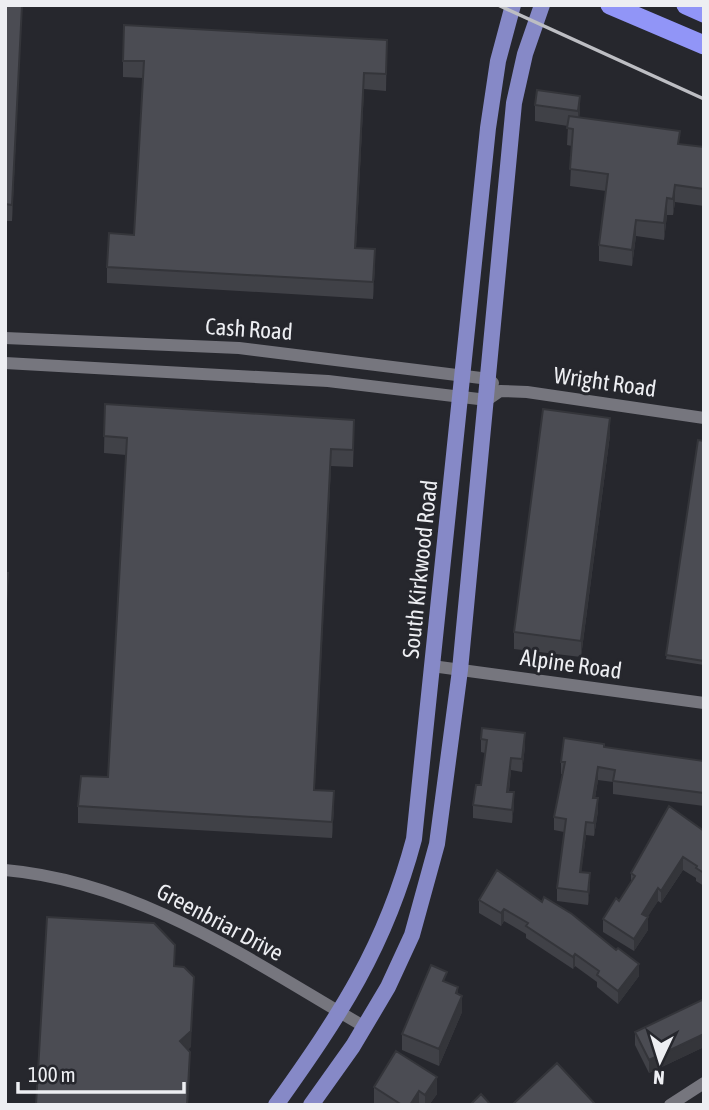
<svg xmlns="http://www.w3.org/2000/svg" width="709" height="1110" viewBox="0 0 709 1110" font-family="'Asap Condensed',sans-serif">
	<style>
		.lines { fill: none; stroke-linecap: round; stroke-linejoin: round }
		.minor { stroke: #76767e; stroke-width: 12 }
		.major { stroke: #8689c7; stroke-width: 16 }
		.highway { stroke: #9195f7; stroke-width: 19 }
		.rail { stroke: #bdbec3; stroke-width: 3.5 }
		.wall { fill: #404147 }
		.shaded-wall { fill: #34353a }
		.building { fill: #4b4c53; stroke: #34353a; stroke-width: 2 }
		.labels { text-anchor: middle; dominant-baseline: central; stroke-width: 6; stroke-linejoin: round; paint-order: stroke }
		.street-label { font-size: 23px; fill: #edeef2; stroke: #26272d }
	</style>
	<rect width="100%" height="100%" fill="#26272d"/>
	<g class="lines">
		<path class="minor" d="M5,338L239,348L489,379L493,383
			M5,363L328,381L487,400L500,391L527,392L704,418
			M432,666L704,703
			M5,870C140,882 251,961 365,1027
			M670,1105L704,1083"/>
		<path class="major" d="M276,1105C340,1015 385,948 414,839L488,128L498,61L513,5
			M311,1105L353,1046L388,987L412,935L437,844L460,670L514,103L525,54L542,5"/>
		<path class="highway" d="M610,5L704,45
			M686,5L704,13"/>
		<path class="rail" d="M498,5L704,99"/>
	</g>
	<path class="wall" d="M5,5H22L12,221H5Z
		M387,40L386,91L364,89L356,248L375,265L373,299L107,283V267L134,235L143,78L123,77V61Z
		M580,96L579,118L680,144L704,147V206L675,202L673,215H667L664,240L636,236L632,266L599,261V245L606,191L570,186L572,146L567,145L568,126L535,121V105Z
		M105,404L354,436L353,467L331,466L314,790L334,807L332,838L78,823V806L108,777L126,455L104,453Z
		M610,435L581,657L514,649V632Z
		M704,441V665L666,659Z
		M481,739L525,746L522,772L511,770L509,792L514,805L512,823L473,818V805L481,785L485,753L481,752Z
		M604,747L704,761V806L613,794V782L598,780L595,798L598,811L594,836L586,835L581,872L590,886L588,905L557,901V888L564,832L554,830V817L563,774H561V762Z
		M704,831V886L696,881V878L683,870L661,903L658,901L647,917L648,930L634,951L603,932V919L619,901L631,882V873Z
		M497,870L639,976L618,1004L597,987V982L575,966L573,969L526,938V934L504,921L501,926L479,913V900Z
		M447,983L458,994L462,1012L439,1066L402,1050V1034Z
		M704,999V1047L649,1073L635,1045V1032Z
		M396,1051L437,1094L429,1105L374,1104V1087Z"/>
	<path class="shaded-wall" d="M22,5L12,221V205Z
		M364,73V89L355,264V248Z
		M580,96V113L578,127V111Z
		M675,185V202L673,215V199Z
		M667,198V215L664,240V223Z
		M636,220V236L632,266V250Z
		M375,249V265L373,299V282Z
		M610,418V435L581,657V641Z
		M331,449V466L314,806V790Z
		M8,573V589L5,633V616Z
		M525,733V746L522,772V759Z
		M511,758V770L507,804V792Z
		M598,767V780L593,810V798Z
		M334,791V807L332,838V822Z
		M514,792V805L512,823V810Z
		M598,798V811L594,836V823Z
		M586,822V835L580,885V872Z
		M683,857V870L661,903V891Z
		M590,873V886L588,905V892Z
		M658,888V901L642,926V914Z
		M504,909V921L501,926V913Z
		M648,917V930L634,951V939Z
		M575,954V966L573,969V957Z
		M639,964V976L618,1004V991Z
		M194,977L191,1047L180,1058V1041Z
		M458,987V1004L462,996V1012L439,1066V1049Z
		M704,1034V1047L649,1073V1060Z
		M190,1052V1069L188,1105H187Z
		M437,1077V1094L429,1105H425V1095Z
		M419,1091V1105H410Z"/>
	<path class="building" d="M5,5H22L12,205L5,204Z
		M124,25L387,40L386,74L364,73L355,248L375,249L373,282L107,267L109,233L134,235L144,61H123Z
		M537,90L580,96L578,111L535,105Z
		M569,116L680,131L678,144L704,147V189L675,185L673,199L667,198L664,223L636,220L632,250L599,245L608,174L570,169L573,129L567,128Z
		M105,404L354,420L353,450L331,449L314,790L334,791L332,822L78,806L81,776L108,777L127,438L104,436Z
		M543,409L610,418L581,641L514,632Z
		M698,440L704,441V661L666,655Z
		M5,573H8L5,616Z
		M482,728L525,733L522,759L511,758L507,792H514L512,810L473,805L476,785H481L487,740L481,739Z
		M564,738L604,744V747L704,761V793L613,781L615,770L598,767L593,798H598L594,823L586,822L580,872L590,873L588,892L557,888L566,819L554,817L565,762H561Z
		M669,806L704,831V873L696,868L697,866L683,857L661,891L658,888L642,914L648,917L634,939L603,919L616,898L619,901L635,876L631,873Z
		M497,870L542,902L544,897L572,914L616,950L618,948L639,964L618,991L597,975L599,971L575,954L573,957L526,926L528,923L504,909L501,913L479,900Z
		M47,917L154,923L175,945L174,966L184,967L194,977L191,1031L180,1041L190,1052L187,1105H36Z
		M431,965L447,972L443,981L458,987L456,993L462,996L439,1049L402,1034Z
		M704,999V1034L649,1060L635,1032Z
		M396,1051L437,1077L425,1095L419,1091L410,1105H402L374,1087Z
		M557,1063L596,1105H512Z
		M481,1094L491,1105H470Z"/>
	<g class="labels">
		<g class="street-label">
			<text transform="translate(249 329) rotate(4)">Cash Road</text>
			<text transform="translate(605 382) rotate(8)">Wright Road</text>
			<text transform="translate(420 569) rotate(-84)">South Kirkwood Road</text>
			<text transform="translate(571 664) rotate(8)">Alpine Road</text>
			<text transform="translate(220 922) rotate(28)">Greenbriar Drive</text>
		</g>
	</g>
	<rect width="709" height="1110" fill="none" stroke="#edeef2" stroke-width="14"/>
	<g transform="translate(660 1061) rotate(184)" stroke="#26272d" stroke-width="5" paint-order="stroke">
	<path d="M0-5L12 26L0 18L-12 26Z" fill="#edeef2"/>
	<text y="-10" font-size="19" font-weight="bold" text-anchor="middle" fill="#edeef2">N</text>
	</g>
	<path d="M18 1082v10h166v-10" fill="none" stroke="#edeef2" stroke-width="3.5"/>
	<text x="28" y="1082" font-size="21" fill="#edeef2" stroke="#26272d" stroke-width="5" paint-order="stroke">100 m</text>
</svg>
